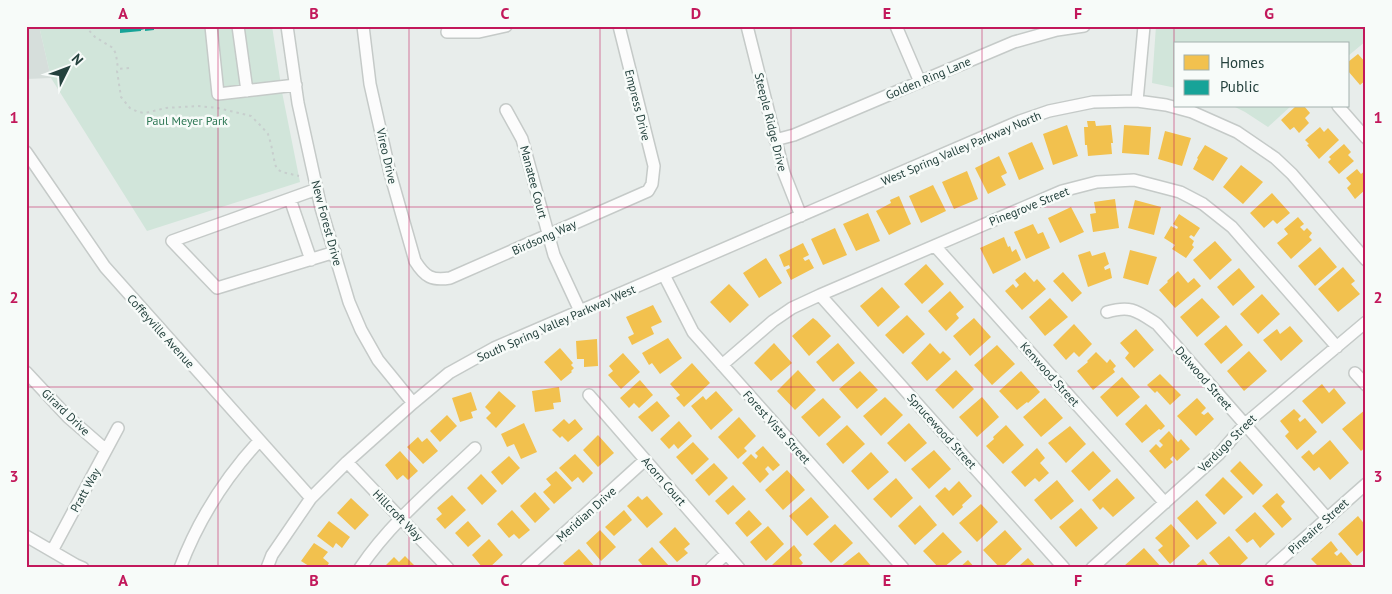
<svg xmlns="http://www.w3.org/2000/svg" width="1392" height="594" viewBox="0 0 1392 594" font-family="'PT Sans',sans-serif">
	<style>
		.built { fill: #d6dedb }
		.green { fill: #d1e5da }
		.homes { fill: #f2c14e }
		.public { fill: #17a398 }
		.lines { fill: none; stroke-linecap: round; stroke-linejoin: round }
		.minor-casing { stroke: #c5cac8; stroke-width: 14 }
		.path { stroke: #c7cecd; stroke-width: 2; stroke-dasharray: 2.5 4; stroke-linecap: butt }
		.minor { stroke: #fcfcfc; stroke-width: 11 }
		.grid { fill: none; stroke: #c2185b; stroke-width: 1; stroke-opacity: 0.55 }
		.labels { text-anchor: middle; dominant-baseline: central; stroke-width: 5; stroke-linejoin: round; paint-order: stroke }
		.street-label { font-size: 12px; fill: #24413d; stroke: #f7fbf9 }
		.park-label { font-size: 12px; fill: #2e7855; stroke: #f7fbf9 }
		.neatline { fill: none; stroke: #c2185b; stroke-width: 2 }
		.grid-label { font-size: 16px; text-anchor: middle; font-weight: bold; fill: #c2185b }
	</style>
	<rect width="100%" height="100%" fill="#e8edeb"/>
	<path class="built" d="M26,26H39L51,78L26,79Z"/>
	<path class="green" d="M39,26H272L282,92L300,182L147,231L51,78Z
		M1156,26H1366V41L1348,56V44H1176V88L1152,83Z
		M1233,106H1291L1268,127L1245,112Z"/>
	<path class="homes" d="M1358,54L1366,63V80L1360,85L1348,71V62Z
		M1296,106H1304L1310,113L1305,118L1309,123L1299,133L1294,127L1290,130L1281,120Z
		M1087,121H1095L1096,126L1111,125L1113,143H1111L1112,154L1088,156L1087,145H1085L1084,127H1088Z
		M1067,125L1078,156L1053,165L1043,134Z
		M1124,125L1151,127L1149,155L1122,153Z
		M1320,127L1324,132L1328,128L1339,140L1319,159L1307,145L1309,144L1305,140Z
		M1165,131L1191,138L1182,166L1158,159Z
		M1032,142L1044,169L1019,180L1008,153Z
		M1344,144L1351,152L1348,155L1354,161L1339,174L1328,162L1331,159L1329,157Z
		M1205,145L1228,158L1213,181L1193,169L1198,159L1197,158Z
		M999,156L1007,173L1001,176L1006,185L988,194L975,168Z
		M1241,165L1263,182L1243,204L1223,187Z
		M1357,169L1361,174L1366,170V189L1355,199L1347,188L1351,184L1346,178Z
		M967,171L978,199L954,209L942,182Z
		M933,185L946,211L921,223L909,196Z
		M1272,193L1290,213L1277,224L1273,220L1264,228L1250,213Z
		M899,196L911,224L889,235L876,211L891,203L890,200Z
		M1115,199L1119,228L1093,232L1090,214L1096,213L1094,202Z
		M1135,200L1161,207L1154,235L1128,228Z
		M1071,207L1084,232L1060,243L1048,218Z
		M868,213L880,241L856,251L843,224Z
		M1179,214L1200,228L1194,237L1191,235L1189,237L1194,241L1192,245L1194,247L1186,258L1172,249L1175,245L1164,238L1171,226L1177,229L1178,227L1173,224Z
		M1298,217L1304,224L1300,227L1304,231L1307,228L1312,233L1309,237L1312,240L1291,259L1277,243L1288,234L1284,229Z
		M1033,224L1038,234L1043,232L1050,248L1026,259L1014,232Z
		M835,228L847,255L823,265L811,239Z
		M1004,237L1008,247L1010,246L1012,252L1016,249L1021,260L993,274L980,248Z
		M1215,241L1232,260L1210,280L1193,260Z
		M803,243L809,255L803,258L805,261L809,259L814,268L791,280L786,270L790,268L789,265L784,267L779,255Z
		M1320,247L1337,267L1315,286L1298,266Z
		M1130,250L1157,257L1148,285L1123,278Z
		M1090,251L1092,256L1105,252L1109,264L1104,267L1105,270L1110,268L1112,278L1088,287L1078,255Z
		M766,258L782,283L759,298L743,273Z
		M926,264L944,284L922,304L904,284Z
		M1343,267L1355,281L1351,284L1360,294L1338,312L1318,289Z
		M1239,268L1255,287L1233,306L1217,287Z
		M1178,271L1188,283L1194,278L1201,286L1175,308L1159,290L1168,282L1167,281Z
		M1025,272L1034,282L1037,279L1046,289L1022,310L1005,291L1013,284L1016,288L1019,285L1015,280Z
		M1063,272L1082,293L1072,302L1053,281Z
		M729,284L749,305L730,323L710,302Z
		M882,287L900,307L878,327L860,306Z
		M950,291L964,307L956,314L959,318L946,331L928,311Z
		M1262,294L1280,314L1258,334L1240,314Z
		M1050,298L1068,317L1045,336L1029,317Z
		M1202,298L1220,317L1197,337L1180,317Z
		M653,305L662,322L651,327L654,334L632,345L628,337L634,334L626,317Z
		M907,315L925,334L903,354L885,335Z
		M813,318L817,321L831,336L809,356L792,336Z
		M974,318L991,337L970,356L953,336Z
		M1074,324L1092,344L1079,357L1074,352L1066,360L1053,345Z
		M1226,325L1243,345L1221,364L1204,344Z
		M1290,326L1303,341L1281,361L1263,340L1277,329L1280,334Z
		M1136,329L1154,350L1134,368L1125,358L1129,353L1120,343Z
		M668,338L682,358L660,374L652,363L649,365L642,353Z
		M597,339L598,366L584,367V359H577L576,341Z
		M774,343L792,363L771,381L754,363Z
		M838,343L855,363L833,382L816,362Z
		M930,343L940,354L943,351L951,359L927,381L911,363Z
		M997,345L1015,364L992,385L974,365Z
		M560,348L573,363L571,365L574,368L571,371L572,372L561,381L544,362Z
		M1249,351L1267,371L1244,391L1227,371Z
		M1096,352L1107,363L1110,359L1116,366L1113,369L1115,372L1093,390L1077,371L1088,362L1087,361Z
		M623,353L640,372L621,389L608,375L613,371L609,366Z
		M692,363L710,383L684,407L676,398L680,395L670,384Z
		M798,370L816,390L795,410L777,391Z
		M956,370L974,389L953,409L935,390Z
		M860,371L878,390L857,409L839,389Z
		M1021,371L1040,392L1028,403L1027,402L1017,410L999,391Z
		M1160,374L1181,395L1170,405L1157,391L1155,393L1147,385Z
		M1122,377L1140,397L1117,417L1100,397Z
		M640,380L653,395L639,408L634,403L629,408L620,398Z
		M1322,384L1329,393L1334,388L1346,403L1322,424L1302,401Z
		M559,387L561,402L553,403L554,409L535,412L532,391Z
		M499,391L516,406L496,428L486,418L491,413L485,407Z
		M716,391L733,410L711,430L691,406L703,396L706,400Z
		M471,392L477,410L471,412L473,418L460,422L452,398Z
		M885,397L903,415L881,436L863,416Z
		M982,397L999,417L977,437L959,417Z
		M823,398L841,417L819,437L801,417Z
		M1045,398L1063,418L1041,437L1023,417Z
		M1197,398L1206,408L1201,413L1204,415L1208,412L1214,419L1196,436L1177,416Z
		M657,401L670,416L652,432L638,417Z
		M1146,404L1165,426L1161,430L1159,429L1142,443L1125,424Z
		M1294,409L1301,416L1298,419L1300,422L1305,418L1317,432L1297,450L1285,436L1289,432L1280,421Z
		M1366,409V447L1361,451L1342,429Z
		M447,415L457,426L440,442L430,431Z
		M739,417L756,436L744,448L747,451L738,459L718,437Z
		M564,419L569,424L575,419L583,429L568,442L562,436L560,438L552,430Z
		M679,421L692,436L678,449L674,444L669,449L660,439Z
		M524,423L537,452L521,459L514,444L507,447L501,434Z
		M909,423L927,443L905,462L887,443Z
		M847,425L865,444L843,464L826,444Z
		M1006,425L1024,445L1003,464L986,446L994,439L993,437Z
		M1070,426L1086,444L1066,463L1048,443Z
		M1169,431L1178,442L1181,439L1190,449L1177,461L1173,456L1170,459L1173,462L1165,469L1149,451L1156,444L1160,448L1163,445L1159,441Z
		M598,435L614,453L598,467L583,450Z
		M418,437L422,442L427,438L438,451L423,464L407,447Z
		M1330,440L1349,463L1330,480L1319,467L1314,471L1301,457L1309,450L1313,455Z
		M693,442L709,459L692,475L676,457Z
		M763,446L780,465L773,471L768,466L765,469L769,474L760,483L742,463L751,454L756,459L758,456L755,453Z
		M1037,448L1045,458L1040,463L1049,473L1039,482L1035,478L1025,487L1011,472Z
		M934,450L951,469L929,489L911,469Z
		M400,451L418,471L408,480L403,475L397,480L385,465Z
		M1093,451L1111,471L1089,491L1071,471Z
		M871,452L889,472L868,490L851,471Z
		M575,454L593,473L583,483L578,477L572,482L559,468Z
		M509,456L520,468L502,485L491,472Z
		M1240,461L1263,485L1253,495L1230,471Z
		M714,463L728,478L709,496L695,480Z
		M787,470L805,490L783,510L765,490Z
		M556,471L572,488L554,504L543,492L551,485L546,479Z
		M481,474L497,491L482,505L467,488Z
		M1223,477L1243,497L1224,515L1205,495Z
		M896,478L913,498L891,518L873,499Z
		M1117,478L1135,498L1113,517L1103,507L1100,510L1092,500Z
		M1057,480L1074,501L1051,520L1034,500Z
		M959,481L972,496L962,505L963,507L953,516L935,496L945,487L949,491Z
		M733,485L746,499L728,515L715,501Z
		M535,492L550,509L535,523L520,506Z
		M1277,493L1285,502L1281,506L1292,519L1282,528L1262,506Z
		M452,495L466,510L445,529L436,519L442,514L437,508Z
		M638,496L642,500L647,496L663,514L647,528L627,506Z
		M811,497L829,517L807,536L789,516Z
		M351,498L369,515L355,530L337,513Z
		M1197,500L1217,523L1197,540L1177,518Z
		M981,504L998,522L977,542L959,523Z
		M920,505L937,525L915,545L898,526Z
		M1081,508L1098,528L1076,547L1059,527Z
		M512,510L530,530L519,539L514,534L509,538L497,524Z
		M624,510L632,520L614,536L605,527Z
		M749,510L762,524L747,537L735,523Z
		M1255,512L1275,534L1260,548L1253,539L1247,543L1235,530Z
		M1358,516L1366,526V548L1357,556L1338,534Z
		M329,521L350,537L342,548L336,543L333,548L317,536Z
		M468,521L481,536L468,547L455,533Z
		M835,524L853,543L831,563L813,544Z
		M1171,524L1190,546L1170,564L1158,550L1163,546L1155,538Z
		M768,526L784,544L766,561L750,542Z
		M675,527L690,544L684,549L688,553L677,562L659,542Z
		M600,530L616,547L601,561L586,543Z
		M1005,530L1022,549L1002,568H1000L983,550Z
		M943,532L962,552L943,568H939L923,551Z
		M1229,536L1248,558L1237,568H1222L1209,553Z
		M489,539L503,555L489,568H483L472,555Z
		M1331,541L1338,550L1334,553L1337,556L1341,552L1353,566L1351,568H1320L1311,559Z
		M314,543L328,552L323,558L329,563L326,568H312L301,561Z
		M794,545L802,555L799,558L803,563L798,568H774L772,565Z
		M652,547L669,566L668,568H645L638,560Z
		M1144,548L1162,568H1126L1124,566Z
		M579,549L596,568H567L563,563Z
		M859,552L873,568H839L850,559Z
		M405,556L417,568H387L385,566L394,557L399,562Z
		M1028,558L1037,568H1022L1020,565Z
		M1203,559L1210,568H1193Z
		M968,560L975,568H959Z"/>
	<path class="public" d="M120,26H162V28H154V30L145,31V29L141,30V31L120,33Z"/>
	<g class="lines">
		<g class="minor-casing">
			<path id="minor" d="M211,26L218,94L296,85
				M238,26L247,91
				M287,26L298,103L321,208L349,302L361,330L378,360L413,403
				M363,26L370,84L390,173L415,261C425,277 432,281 450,278L648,191L652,184L654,166L619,26
				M747,26L784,173L801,216
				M896,26L920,82
				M447,32H479L506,26
				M1137,101L1144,26
				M1338,106L1366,138
				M506,110L522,139L554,255L580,311
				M775,140L794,135L1014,42L1057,30L1084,26
				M26,152L105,267L311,498
				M317,189L172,241L217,288L335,252
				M290,199L311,260
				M935,246L1165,503
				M664,275L693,332L903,568
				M820,295L1064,568
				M1107,312C1131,305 1137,311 1157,324L1327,518
				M722,365L773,321L792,308L820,295L1062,191L1097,182L1134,180L1180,192L1203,204L1232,227L1337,347
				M26,372L68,417L106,450
				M1355,373L1366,385
				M589,395L739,568
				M347,462L448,568
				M26,536L76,565L83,568
				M52,551L118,428
				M180,568C198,520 225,478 259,441
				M267,568L272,555L311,498L347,462L413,403L449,373L494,348L1020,121L1049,111L1093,102L1137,101L1166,105L1192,112L1237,132L1275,158L1292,174L1366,260
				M360,568C391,522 435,486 475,448
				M526,568L645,460
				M711,568L726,554
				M1092,568L1219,454L1245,424L1366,322
				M1271,568L1366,484"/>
		</g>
		<path class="path" d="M85,26L95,37L113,48L116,54L118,69
			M129,68L118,69L117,71L121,97L130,108L138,112L145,113L166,108L198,106L218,108L251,116L261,126L268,134L271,144L275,164L277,169L282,172L299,176"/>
		<use href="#minor" class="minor"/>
	</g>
	<path class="grid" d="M218,26V568M409,26V568M600,26V568M791,26V568M982,26V568M1174,26V568M26,207H1366M26,387H1366"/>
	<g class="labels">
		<g class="street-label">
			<text transform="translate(928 78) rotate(-23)">Golden Ring Lane</text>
			<text transform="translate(638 105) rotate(76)">Empress Drive</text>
			<text transform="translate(771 122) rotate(76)">Steeple Ridge Drive</text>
			<text transform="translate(961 148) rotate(-23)">West Spring Valley Parkway North</text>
			<text transform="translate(387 156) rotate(77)">Vireo Drive</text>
			<text transform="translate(534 182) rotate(75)">Manatee Court</text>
			<text transform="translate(1029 206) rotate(-22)">Pinegrove Street</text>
			<text transform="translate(327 223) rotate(75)">New Forest Drive</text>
			<text transform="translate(544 237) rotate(-24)">Birdsong Way</text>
			<text transform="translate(556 323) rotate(-24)">South Spring Valley Parkway West</text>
			<text transform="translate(161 331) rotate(48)">Coffeyville Avenue</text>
			<text transform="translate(1050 374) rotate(48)">Kenwood Street</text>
			<text transform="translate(1204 378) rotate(49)">Delwood Street</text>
			<text transform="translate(66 412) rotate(44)">Girard Drive</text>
			<text transform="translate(777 427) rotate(48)">Forest Vista Street</text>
			<text transform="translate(942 431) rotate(48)">Sprucewood Street</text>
			<text transform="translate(1227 443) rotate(-45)">Verdugo Street</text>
			<text transform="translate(664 481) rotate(49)">Acorn Court</text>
			<text transform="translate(85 490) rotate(-61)">Pratt Way</text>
			<text transform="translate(586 514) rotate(-42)">Meridian Drive</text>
			<text transform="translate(398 515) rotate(46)">Hillcroft Way</text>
			<text transform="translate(1318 526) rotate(-42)">Pineaire Street</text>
		</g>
		<g class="park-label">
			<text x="187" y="120">Paul Meyer Park</text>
		</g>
	</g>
	<rect width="1392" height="594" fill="none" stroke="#f7fbf9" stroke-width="55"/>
	<rect x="1174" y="42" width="175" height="65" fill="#f7fbf9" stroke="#a3b1ae"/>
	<rect x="1184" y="55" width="25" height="15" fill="#f2c14e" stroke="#a3b1ae"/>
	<text x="1220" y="68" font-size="15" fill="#24413d">Homes</text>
	<rect x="1184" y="80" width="25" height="15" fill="#17a398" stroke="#a3b1ae"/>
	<text x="1220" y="92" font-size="15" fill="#24413d">Public</text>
	<g transform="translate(68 68) rotate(48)" stroke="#f7fbf9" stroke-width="4" paint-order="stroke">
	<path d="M0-4L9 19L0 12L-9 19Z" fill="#24413d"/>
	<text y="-8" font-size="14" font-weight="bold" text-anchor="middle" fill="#24413d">N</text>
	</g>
	<rect x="28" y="28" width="1336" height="538" class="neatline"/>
	<g class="grid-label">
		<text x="123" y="19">A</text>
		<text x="314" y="19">B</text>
		<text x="505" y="19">C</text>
		<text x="696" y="19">D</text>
		<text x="887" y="19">E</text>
		<text x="1078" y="19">F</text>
		<text x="1269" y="19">G</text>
		<text x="14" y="123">1</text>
		<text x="1378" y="123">1</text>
		<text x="14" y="303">2</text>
		<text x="1378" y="303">2</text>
		<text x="14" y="482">3</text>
		<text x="1378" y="482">3</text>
		<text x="123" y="586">A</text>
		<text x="314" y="586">B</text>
		<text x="505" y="586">C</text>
		<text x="696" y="586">D</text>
		<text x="887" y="586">E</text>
		<text x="1078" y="586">F</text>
		<text x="1269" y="586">G</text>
	</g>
</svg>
